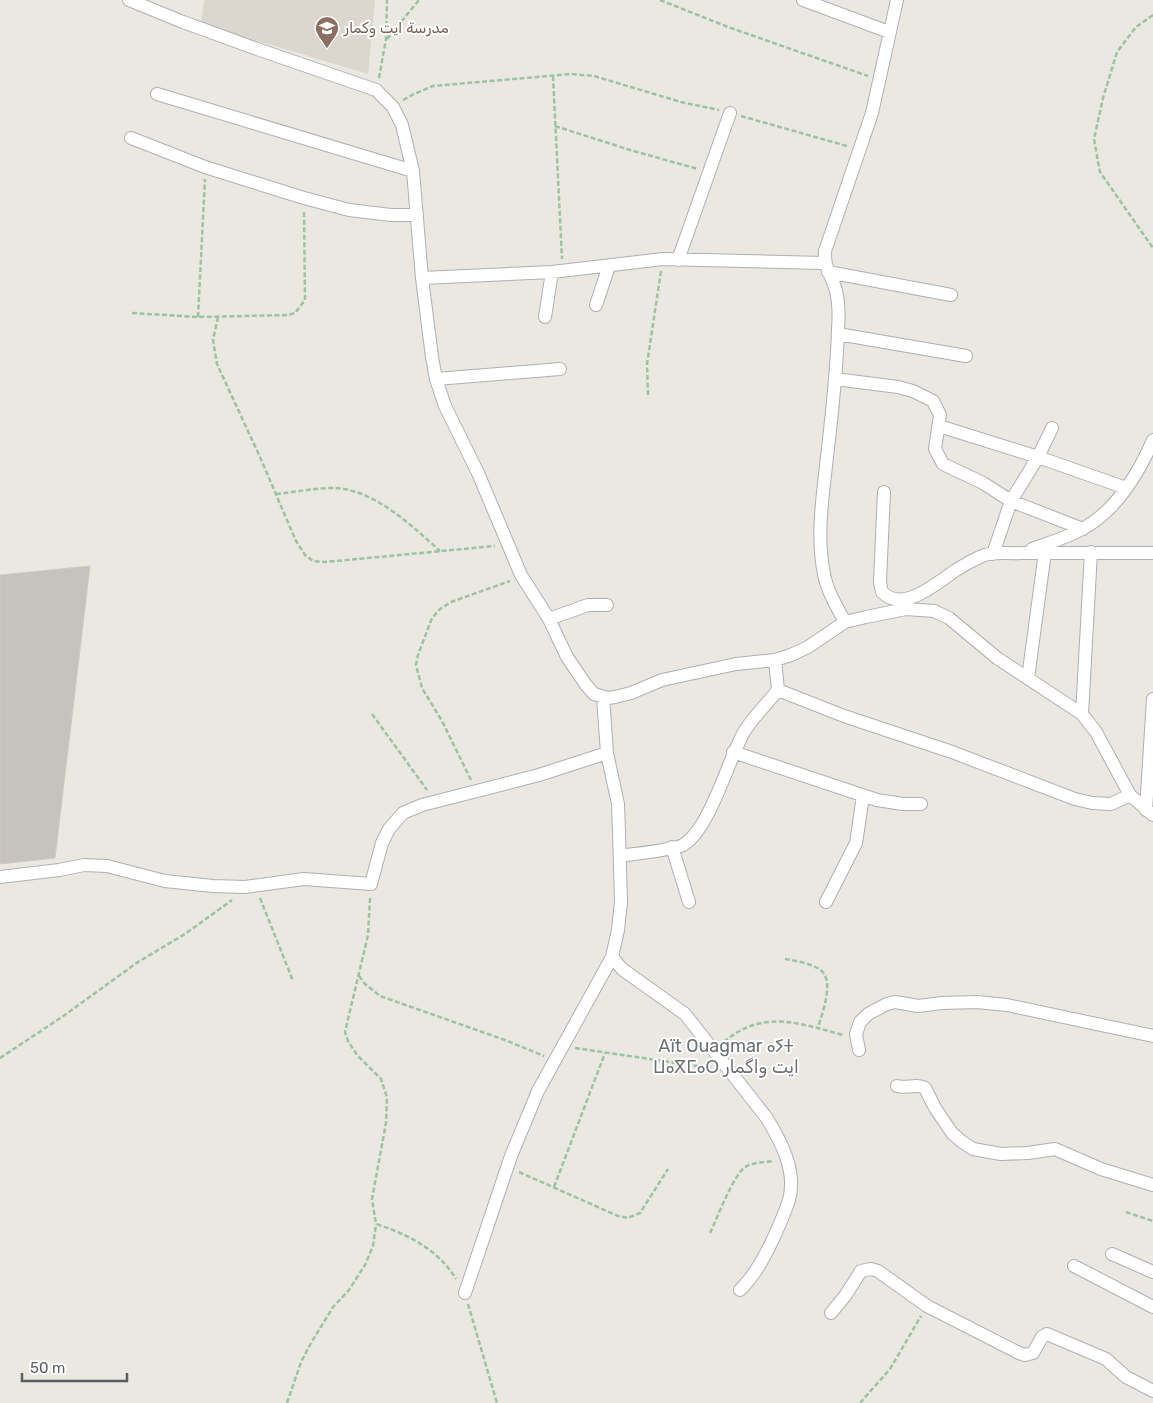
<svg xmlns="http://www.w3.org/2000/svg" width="1153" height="1403" viewBox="0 0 1153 1403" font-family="Rubik,'Noto Sans Arabic','Noto Sans Tifinagh',sans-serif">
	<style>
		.education { fill: #dbd7cf }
		.building { fill: #c6c2bd; stroke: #cfc8c0 }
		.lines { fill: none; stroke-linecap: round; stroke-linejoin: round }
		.minor-casing { stroke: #adb0b3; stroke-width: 14 }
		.path { stroke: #9ac49f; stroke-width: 2.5; stroke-dasharray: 5 2.5; stroke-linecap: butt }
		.minor { stroke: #fff; stroke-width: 12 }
		.labels { text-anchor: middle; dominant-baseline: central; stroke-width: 4; stroke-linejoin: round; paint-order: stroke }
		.education-label { font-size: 15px; fill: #785e54; stroke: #fff; text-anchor: start }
		.quarter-label { font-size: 18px; fill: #6b7073; stroke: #fff }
	</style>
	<rect width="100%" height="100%" fill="#ebe7e1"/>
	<path class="education" d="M204,0H375L368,74L201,24Z"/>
	<path class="building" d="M90,566L55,858L0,864V575Z"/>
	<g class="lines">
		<g class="minor-casing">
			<path id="minor" d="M129,0L183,22L260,50L376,90L393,107L402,125L413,171L422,278L432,357L436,379L445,406L478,473L521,575L549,619L567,657L586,685L594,694L608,698L615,697L631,693L662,680L736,664L775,660L791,655L808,647L845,622L866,617L906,609L934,611L949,618L997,658L1082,714L1096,732L1130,795L1153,815
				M803,0L889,32
				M157,94L413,171
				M131,138L205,167L304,198L349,210L391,215H417
				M678,260L730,113
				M828,272L951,295
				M422,278L552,272L663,259L825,263
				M596,305L609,266
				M545,317L552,272
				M838,334L966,356
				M436,379L560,369
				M835,379L898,387L913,391L933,401L940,415L935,449L943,464L983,483L1011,501L1083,529
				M939,426L1038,457L1126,488
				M884,492L880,582L882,592C903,614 938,582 956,570C964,565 973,560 982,556C994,551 1008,554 1020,553C1064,553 1109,553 1153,553
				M1032,549C1048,543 1066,538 1082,529C1115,512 1139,473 1153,440
				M993,554L1011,501L1038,457L1052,428
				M549,619L588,605H607
				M845,622C837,607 827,591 824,574C816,535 823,495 827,457C832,414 837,371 838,329C839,316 839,303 836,291C832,275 824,269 825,251L872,113L897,0
				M1028,678L1045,552
				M778,690L844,716L952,752L1075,799L1092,803L1111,804L1130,795
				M603,697L607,753L618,804L619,831L621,902L618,930L612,957L622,969L685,1014L766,1117C781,1141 797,1171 789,1200C785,1213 779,1226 773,1239C764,1258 755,1275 740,1290
				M1082,714L1091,552
				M733,752L877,800L903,804H921
				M1146,810L1153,699
				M672,847L689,902
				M620,856C633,854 673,850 683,845C710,829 728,760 744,732C753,717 767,704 778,690L775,660
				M0,877L59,870L84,865L107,866L165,881L213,886L245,887L304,879L371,884L382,843L389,829L403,813L422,805L539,775L607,753
				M826,902L856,843L863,796
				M859,1050L856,1034L860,1022L868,1014L887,1004L895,1002L918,1006L942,1003L977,1002L1007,1005L1153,1036
				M897,1086C908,1089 916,1083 925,1088L935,1108L952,1133L961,1141L973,1149L1001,1154L1028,1153L1055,1149L1101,1169L1153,1185
				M1112,1254L1153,1272
				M1074,1266L1153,1307
				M465,1293L511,1156L538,1091L612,957
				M831,1313L845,1296L861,1271L871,1269L878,1271L927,1306L1019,1353L1025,1355L1033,1353L1042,1337L1047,1334L1106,1359L1126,1377L1153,1391"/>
		</g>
		<path class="path" d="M660,0L728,27L868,76
			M1153,15L1136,27L1117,52L1103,98L1094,139L1100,172L1153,248
			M387,39L419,0
			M553,76L562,259
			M379,78L386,39L387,0
			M403,100L414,94L433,86L571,74L594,76L681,102L719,110
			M741,116L847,146
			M555,126L630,150L698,169
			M132,313L198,317L288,315L295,313L305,300L304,210
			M198,317L205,179
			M218,317L213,340L217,364L260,457L296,541L305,555L313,561L325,562L495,546
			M648,395L647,364L661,271
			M276,494C295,492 315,488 334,488C374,489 412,526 440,551
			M372,714L427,790
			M471,780L442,721L422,688L416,665L418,655L432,618L440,609L451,602L510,581
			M260,898L293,981
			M370,898L368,935L345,1032L348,1041L357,1055L381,1079L387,1097L386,1123L372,1199L376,1224C407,1234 438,1249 456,1279
			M785,959C796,961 810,963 819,969C836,979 822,1013 818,1028
			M359,976L364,983L380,996L505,1040L544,1056
			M724,1042C762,1009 799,1023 843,1035
			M575,1048L711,1068
			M0,1058L62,1017L138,962L185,934L232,900
			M519,1172L618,1216L628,1218L640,1213L668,1169
			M554,1187L605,1053
			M1126,1212L1153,1221
			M710,1233C717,1219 734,1172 747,1166C755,1162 765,1162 774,1161
			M468,1304L497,1403
			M287,1403L301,1362L311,1343L333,1307L349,1290L365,1265L373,1246L376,1224
			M860,1403L890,1369L921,1316"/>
		<use href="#minor" class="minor"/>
	</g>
	<defs>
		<g id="school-pin" transform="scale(1.25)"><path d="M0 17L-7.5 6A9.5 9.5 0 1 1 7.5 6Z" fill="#8d6e63" stroke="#fff"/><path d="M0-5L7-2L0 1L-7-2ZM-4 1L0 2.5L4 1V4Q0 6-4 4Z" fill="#fff"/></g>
	</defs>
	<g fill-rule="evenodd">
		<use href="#school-pin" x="327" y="28"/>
	</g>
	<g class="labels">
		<g class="education-label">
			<text x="344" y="28">مدرسة ايت وكمار</text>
		</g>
		<g class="quarter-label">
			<text x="726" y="1046">Aït Ouagmar ⴰⵢⵜ<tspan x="726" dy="21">ⵡⴰⴳⵎⴰⵔ ايت واگمار</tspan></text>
		</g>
	</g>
	<path d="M22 1373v8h105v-8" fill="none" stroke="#595e61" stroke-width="2.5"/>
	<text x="30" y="1373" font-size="15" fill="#595e61" stroke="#ffffff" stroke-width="4" paint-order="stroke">50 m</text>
</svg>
